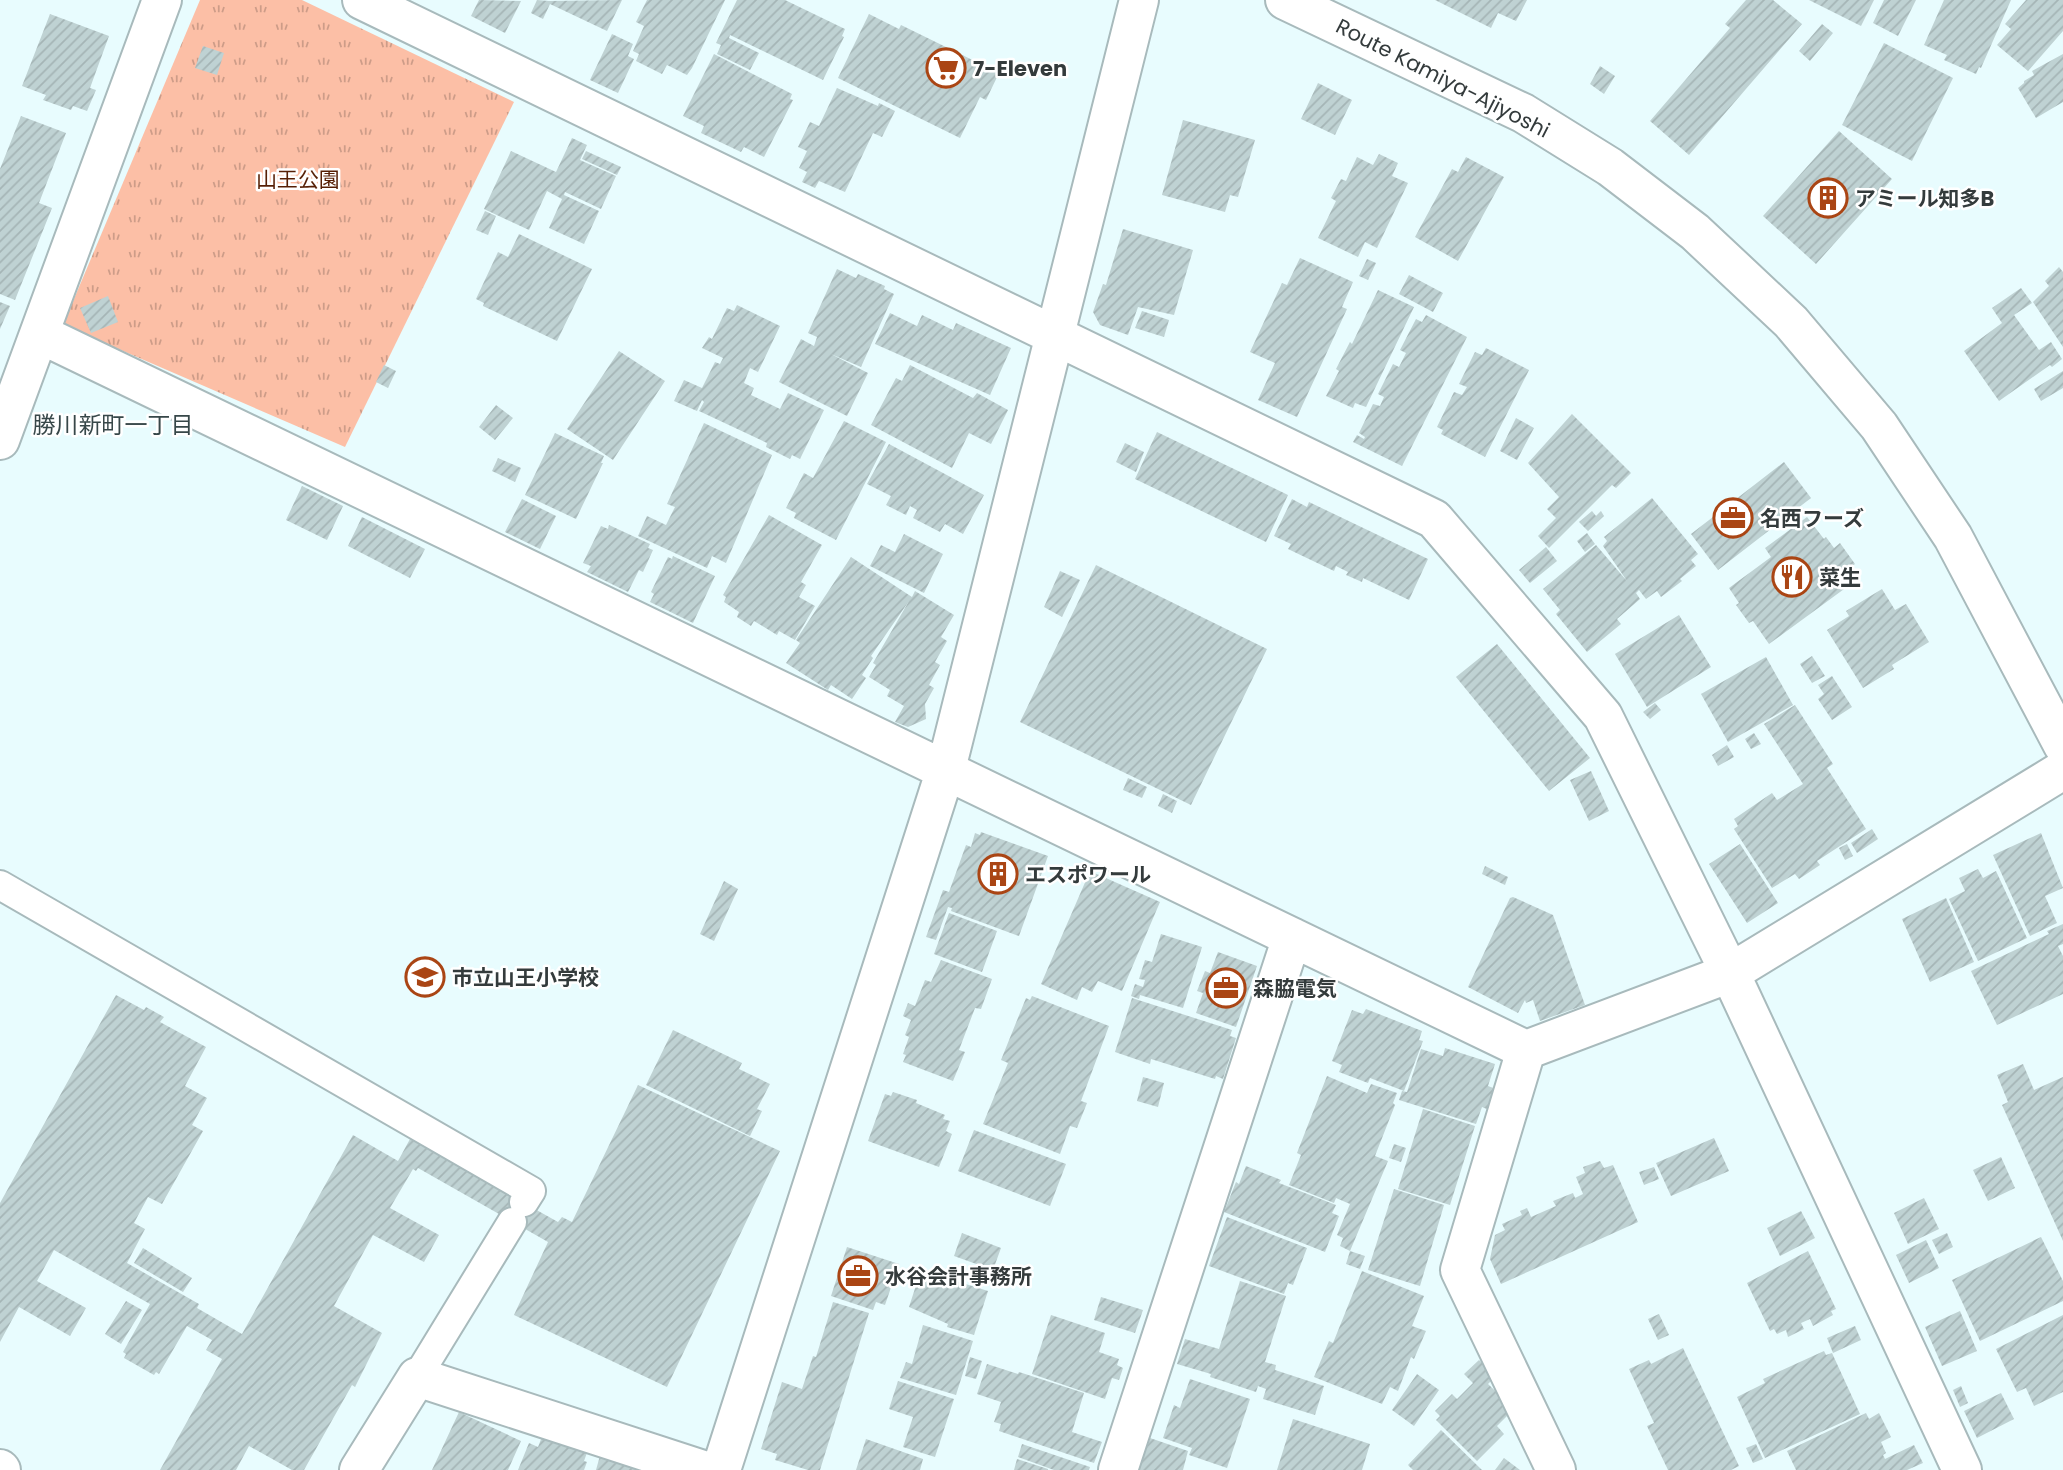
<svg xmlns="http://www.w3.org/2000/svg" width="2063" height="1470" viewBox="0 0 2063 1470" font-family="Poppins,'Noto Sans JP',sans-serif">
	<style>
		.park { fill: url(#park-tufts) }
		.building { fill: url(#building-hatch) }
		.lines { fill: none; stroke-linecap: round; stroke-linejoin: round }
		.lane-casing { stroke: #a8babc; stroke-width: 32 }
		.street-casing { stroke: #a8babc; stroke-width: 42 }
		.secondary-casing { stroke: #a8babc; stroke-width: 42 }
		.lane { stroke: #fff; stroke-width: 28 }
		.street { stroke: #fff; stroke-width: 38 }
		.secondary { stroke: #fff; stroke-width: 38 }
		.labels { text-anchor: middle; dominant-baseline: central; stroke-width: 5; stroke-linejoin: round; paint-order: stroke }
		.poi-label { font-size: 21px; font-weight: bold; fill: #343b3c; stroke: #fff; text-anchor: start }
		.street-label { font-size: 21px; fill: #343b3c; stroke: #fff }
		.park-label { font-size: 21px; fill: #561f05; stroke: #fff }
		.neighbourhood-label { font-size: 23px; fill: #374749; stroke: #fff }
	</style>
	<defs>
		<pattern id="park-tufts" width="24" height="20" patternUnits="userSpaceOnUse" patternTransform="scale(1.75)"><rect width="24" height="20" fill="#fcbfa6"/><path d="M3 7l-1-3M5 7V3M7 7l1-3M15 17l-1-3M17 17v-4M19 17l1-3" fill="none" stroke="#cd9c88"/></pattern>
		<pattern id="building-hatch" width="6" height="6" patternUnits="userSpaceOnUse" patternTransform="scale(1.75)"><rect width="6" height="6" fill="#bfd2d3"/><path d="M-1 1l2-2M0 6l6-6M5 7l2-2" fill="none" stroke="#a5b5b6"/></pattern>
	</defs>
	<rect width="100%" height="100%" fill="#e8fcfe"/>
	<path class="park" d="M200,0H302L514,102L345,447L63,325Z"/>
	<path class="building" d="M479,0L521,1L505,33L471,16Z
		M537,0L549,1L622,0L607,31L550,4L543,19L531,13Z
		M647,0H725L692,68L687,75L667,65L662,74L636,61L639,54L633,51L644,26L636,22Z
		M737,0H785L845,29L842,36L844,37L823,80L730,35L729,38L759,53L750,70L717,54L721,45L716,43Z
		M1435,0H1527L1516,21L1498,13L1491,28Z
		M1746,0H1773L1802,24L1689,155L1650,121L1730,28L1725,24Z
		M1809,0H1874L1861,26Z
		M1884,0H1916L1898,36L1873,23Z
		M1944,0H2011L1981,68L1979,67L1976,74L1944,60L1947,55L1924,45Z
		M2026,0H2063V31L2028,71L1997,45L2011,29L2005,24Z
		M50,14L109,36L90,88L96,90L87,111L73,106L71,110L43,100L46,95L22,86Z
		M869,14L899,29L901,25L999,73L986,100L980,97L960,138L838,78Z
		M1822,24L1833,33L1810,61L1799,51Z
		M612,34L633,44L628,56L634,59L618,93L590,80Z
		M1884,43L1953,78L1912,161L1842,125Z
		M203,46L224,53L217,75L195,68Z
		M714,54L792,94L790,99L793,100L764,157L744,147L741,152L701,133L704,126L683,116Z
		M2063,54V102L2036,118L2018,88L2024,83V81L2034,75L2032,71Z
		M1600,66L1615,76L1604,94L1590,84Z
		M1318,83L1352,100L1335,135L1301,119Z
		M837,88L878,106L879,103L895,111L882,137L873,133L845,192L819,181L815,188L802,182L807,172L799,168L807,151L798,147L810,122L819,126Z
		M21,116L66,133L39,203L52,208L15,300L0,294V169Z
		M1183,120L1255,140L1238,197L1230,195L1225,212L1162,195Z
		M1839,131L1892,179L1816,264L1763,216Z
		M572,138L587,145L580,160L616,176L601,209L565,192L564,195L599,211L584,244L549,228L562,199L547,191L529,230L484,209L511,151L556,172Z
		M586,151L621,167L617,175L582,159Z
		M1379,154L1398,163L1392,176L1408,183L1377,248L1365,242L1358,257L1318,238L1336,201L1331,198L1341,179L1346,181L1357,157L1373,165Z
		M1466,157L1504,177L1458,261L1415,237L1452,169L1458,172Z
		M485,211L496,216L488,235L476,230Z
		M1123,229L1193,250L1174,315L1138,307L1128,335L1100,325L1093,312L1103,284L1106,285Z
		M519,234L592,269L557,341L483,306L484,303L476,299L498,252L508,257Z
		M1300,258L1353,282L1342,307L1347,309L1297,417L1258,400L1275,363L1250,352L1282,283L1287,285Z
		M1367,259L1376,263L1368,280L1359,276Z
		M2059,267L2063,272V347L2033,302L2049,286L2045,281Z
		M837,269L856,278L858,274L885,286L884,289L894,294L861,367L831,354L868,373L847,416L779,382L801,339L814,346L817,337L808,333Z
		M1409,275L1443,293L1433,312L1399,294Z
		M2021,288L2032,303L2014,315L2039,350L2051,342L2062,359L2052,367L2050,365L1999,401L1964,351L2002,323L1992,308Z
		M1378,290L1414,307L1366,407L1355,403L1353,408L1326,396L1339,371L1336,369L1350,342L1352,344Z
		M108,296L118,322L91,333L80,308Z
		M0,302L10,306L0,329Z
		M737,305L780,326L758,372L750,368L744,383L754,388L751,395L780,409L788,393L824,410L800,459L792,455L790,459L766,447L767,443L699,411L704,402L702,400L697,411L674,401L684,380L702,388L715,362L720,364L723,358L702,348L709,337L712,339L727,308L734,311Z
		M1142,311L1169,320L1164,337L1135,328Z
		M890,313L917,326L922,315L953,330L956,323L1011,348L990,395L875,344Z
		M1426,315L1467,337L1402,466L1353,442L1357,435L1364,439L1365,437L1359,433L1373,404L1380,406L1384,397L1378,394L1393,364L1399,367L1406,353L1400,350L1416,319L1422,322Z
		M1486,348L1529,370L1485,457L1441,434L1443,430L1437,427L1454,392L1462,395L1467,387L1459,384L1475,352L1482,355Z
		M619,351L665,381L613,460L567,429Z
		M384,365L396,371L388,388L376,382Z
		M910,365L973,398L977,393L1008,410L991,444L969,433L952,468L871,425L896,378L902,381Z
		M2063,371V388L2041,401L2034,389Z
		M496,405L513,418L495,440L479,427Z
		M1572,414L1631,473L1616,488L1612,485L1549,548L1538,536L1556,518L1547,509L1559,497L1528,463Z
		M1516,418L1534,428L1517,460L1500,451Z
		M844,421L886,442L836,540L794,518L796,513L786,508L804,473L813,478Z
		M704,423L772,455L726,563L712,556L707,568L638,536L647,516L666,525L675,507L667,504Z
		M1157,432L1288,495L1266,542L1135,479Z
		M555,433L604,456L601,463H603L576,519L525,495Z
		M1125,443L1144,452L1136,472L1116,462Z
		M889,444L984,495L963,534L945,524L940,532L913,518L917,510L910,506L906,515L886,505L891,496L867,484Z
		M498,458L521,468L515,482L492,471Z
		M1784,462L1811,498L1718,570L1691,534Z
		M302,486L343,506L327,540L286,520Z
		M1652,498L1698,554L1691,560L1696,566L1680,579L1682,581L1661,597L1657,591L1646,599L1639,590L1636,593L1640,599L1617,619L1621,624L1587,652L1556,614L1560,610L1543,589L1596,545L1627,581L1603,546L1607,541L1604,537Z
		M522,499L556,516L540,549L505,532Z
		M1292,499L1307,507L1309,502L1428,559L1409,600L1363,578L1362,582L1346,575L1348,572L1336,566L1334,571L1288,549L1291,544L1274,536Z
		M1592,511L1596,516L1601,511L1604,516L1588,531L1579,522Z
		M769,515L822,545L801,582L806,585L799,597L815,606L795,640L779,631L777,635L754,621L751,626L737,617L739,612L724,602L726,597L723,595Z
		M362,517L425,549L410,578L348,546Z
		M1807,517L1824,539L1826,537L1834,548L1840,543L1855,564L1847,570L1855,581L1769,644L1753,621L1749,623L1736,605L1739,603L1729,588L1771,557L1765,548Z
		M609,525L650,544L648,548L653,550L643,572L639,570L628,592L587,572L591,566L583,563L601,526L608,529Z
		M1587,533L1595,544L1585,552L1577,541Z
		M904,534L943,554L924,593L870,566L881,545L895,552Z
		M1546,547L1557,561L1530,583L1519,570Z
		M673,556L715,576L693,623L650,602L654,594L651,592L668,557L672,559Z
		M851,557L912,597L915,591L954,615L941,637L947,641L935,662L940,665L929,685L934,688L925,704L926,719L908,727L895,722L904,706L887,696L890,690L869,677L876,665L873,663L909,601L871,656L873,658L862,675L866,678L852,699L831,685L828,690L786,663L800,643L796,640Z
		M1096,565L1267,649L1191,805L1020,722Z
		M1060,571L1080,580L1062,617L1044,607Z
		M1882,589L1895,610L1906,604L1929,642L1892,665L1894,669L1863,688L1827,630L1849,616L1846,611Z
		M1679,615L1711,667L1647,707L1615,654Z
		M1497,644L1590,758L1549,791L1456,677Z
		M1812,656L1825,676L1812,683L1800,664Z
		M1766,657L1793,705L1728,742L1701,694Z
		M1832,676L1852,707L1832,720L1818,699L1824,694L1818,685Z
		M1655,703L1661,710L1650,719L1643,712Z
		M1795,705L1833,764L1827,768L1866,829L1817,861L1820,865L1799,879L1795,874L1772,888L1734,829L1738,826L1734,819L1772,793L1777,800L1803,784L1764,724Z
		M1754,733L1761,744L1751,749L1745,739Z
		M1727,745L1734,757L1718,766L1712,755Z
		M1591,771L1609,811L1589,821L1570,780Z
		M1128,778L1147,787L1142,798L1123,790Z
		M1163,794L1177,801L1172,813L1158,806Z
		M1872,829L1878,839L1857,853L1851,843Z
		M981,832L1048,856L1019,936L951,911L952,908L948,907L936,940L926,937L943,890L949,892L966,845L971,847L975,833L980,835Z
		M2041,833L2063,888L2045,896L2057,923L2030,936L1993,855Z
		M1740,844L1778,903L1747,923L1709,864Z
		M1847,844L1853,856L1845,860L1839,848Z
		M1485,866L1508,877L1505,885L1482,874Z
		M1978,869L1983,878L1996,871L2027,938L1978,961L1949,899L1965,891L1959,878Z
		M1090,871L1160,902L1122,991L1098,981L1092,992L1082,987L1077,1000L1041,984Z
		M724,881L738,889L714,941L700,934Z
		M1513,897L1553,915L1585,1005L1540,1021L1533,1000L1526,1003L1525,1000L1518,1013L1468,987L1510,898Z
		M1946,898L1974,962L1930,982L1902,919Z
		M949,913L997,931L982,972L934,954Z
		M2063,924V944L2058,946L2063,956V994L1997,1025L1971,971L2049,934L2047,931Z
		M1161,934L1202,947L1183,1008L1140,995L1139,999L1131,996L1135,984L1143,987L1145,980L1139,979L1145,960L1152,962Z
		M1218,952L1257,966L1236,1027L1196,1013L1203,993L1197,991L1205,971L1210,973Z
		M941,960L992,979L981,1009L975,1008L959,1050L965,1052L953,1081L903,1062L906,1055L903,1054L909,1037L905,1035L911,1020L903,1016L908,1003L915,1006L925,980L931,982Z
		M116,995L144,1010L146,1007L164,1017L160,1022L206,1047L185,1086L207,1098L192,1125L203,1131L162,1204L148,1197L134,1223L145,1229L127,1263L199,1304L197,1308L242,1334L353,1135L398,1161L410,1139L558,1222L562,1217L572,1222L638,1085L780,1151L667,1387L514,1315L548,1242L418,1168L416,1171L413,1169L390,1208L439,1235L424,1262L373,1235L334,1306L382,1333L355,1387L352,1385L304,1470H292L249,1446L236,1470H160L222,1359L206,1350L212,1340L187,1326L159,1374L156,1372L154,1375L124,1358L126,1354L123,1352L150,1304L54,1250L37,1281L86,1308L70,1336L19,1307L0,1342V1203Z
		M1032,996L1109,1026L1081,1101L1087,1103L1077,1128L1070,1126L1060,1154L983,1124L1008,1063L1001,1060L1026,998L1030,1000Z
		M1132,998L1232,1030L1230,1036L1236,1038L1223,1079L1216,1076L1215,1079L1151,1059L1150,1064L1115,1052Z
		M1366,1009L1422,1031L1419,1040L1423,1041L1404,1091L1370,1078L1368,1083L1339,1072L1342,1065L1332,1061L1352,1010L1363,1014Z
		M673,1030L742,1063L739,1069L770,1084L757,1109L762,1111L750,1136L646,1085Z
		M1445,1048L1495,1064L1488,1086L1496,1089L1489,1110L1482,1107L1476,1124L1399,1100L1402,1091L1407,1092L1421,1049L1443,1056Z
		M2023,1064L2034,1090L2063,1077V1241L2002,1105L2008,1102L1997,1075Z
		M1327,1076L1367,1093L1371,1084L1397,1093L1393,1103L1395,1105L1375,1156L1388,1161L1350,1251L1340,1246L1343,1238L1337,1235L1350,1204L1336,1198L1334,1203L1289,1185L1301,1155L1297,1153Z
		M1143,1077L1164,1083L1158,1107L1137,1101Z
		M893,1092L917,1100L916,1103L945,1115L943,1119L950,1121L946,1131L952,1134L939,1167L868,1141L885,1094L891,1096Z
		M1423,1109L1475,1126L1450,1205L1398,1189Z
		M974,1130L1066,1164L1050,1206L958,1171Z
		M1714,1138L1729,1171L1671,1196L1656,1163Z
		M1394,1144L1406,1148L1401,1162L1389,1158Z
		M2001,1157L2015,1188L1988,1201L1973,1170Z
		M1600,1161L1604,1168L1613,1165L1638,1222L1501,1284L1490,1259L1495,1235L1505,1230L1502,1224L1522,1215L1520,1211L1527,1208L1531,1217L1556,1206L1553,1201L1573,1193L1575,1198L1583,1194L1576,1177L1585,1173L1583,1167Z
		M1246,1166L1281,1180L1279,1183L1336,1205L1332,1213L1339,1216L1325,1252L1224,1212L1236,1182L1239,1184Z
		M1654,1167L1659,1179L1644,1185L1639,1172Z
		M1394,1189L1444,1205L1420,1286L1368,1270Z
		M1924,1198L1939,1229L1908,1244L1894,1213Z
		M1801,1211L1815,1238L1780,1256L1767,1228Z
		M1227,1217L1307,1248L1293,1285L1288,1283L1284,1294L1209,1266Z
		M962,1233L1001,1248L993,1270L954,1256Z
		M1947,1233L1953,1247L1939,1254L1932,1240Z
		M2041,1237L2063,1281V1301L1980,1341L1952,1280Z
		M1926,1240L1939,1268L1909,1283L1896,1255Z
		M847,1247L899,1264L885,1305L876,1302L873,1310L831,1296Z
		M143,1248L192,1278L183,1292L134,1263Z
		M1350,1251L1365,1256L1360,1269L1346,1264Z
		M1808,1251L1836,1309L1831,1311L1833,1315L1813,1326L1810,1319L1801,1323L1804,1329L1788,1337L1786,1330L1777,1334L1774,1329L1770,1331L1747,1283Z
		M921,1270L988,1291L974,1335L947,1327L948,1324L909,1307Z
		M1362,1271L1424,1296L1412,1326L1426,1331L1414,1359L1411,1357L1398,1391L1390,1387L1382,1404L1314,1377L1329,1341L1333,1343Z
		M1240,1281L1286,1296L1265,1362L1276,1365L1275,1370L1324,1386L1315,1415L1263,1399L1266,1389L1258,1386L1256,1392L1210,1377L1211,1374L1177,1364L1185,1339L1219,1349Z
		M1101,1297L1143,1310L1135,1333L1094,1320Z
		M126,1301L142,1310L121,1344L105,1334Z
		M833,1302L869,1313L820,1470H808L775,1460L777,1454L761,1449L782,1382L802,1389L813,1356L816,1357Z
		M1960,1311L1977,1351L1942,1366L1925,1327Z
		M1659,1314L1669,1335L1658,1340L1648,1319Z
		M1051,1315L1105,1333L1099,1352L1119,1359L1117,1365L1123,1368L1119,1380L1112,1378L1105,1399L1032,1374Z
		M2063,1315V1392L2034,1406L2026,1388L2017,1392L1996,1349Z
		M923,1325L973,1341L956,1395L900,1378L906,1362L912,1364Z
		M1855,1326L1861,1340L1833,1353L1827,1338Z
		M1683,1348L1739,1466L1731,1470H1668L1647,1426L1654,1423L1629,1369L1649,1360L1651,1364Z
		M1824,1351L1826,1355L1832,1353L1860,1414L1765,1458L1737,1397L1765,1383L1763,1379Z
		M970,1357L982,1361L976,1379L965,1376Z
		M1479,1360L1496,1376L1488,1384L1514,1409L1497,1426L1504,1434L1477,1461L1436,1420L1440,1416L1435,1411L1452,1394L1457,1399L1473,1383L1464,1374Z
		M987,1364L1018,1374L1019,1372L1084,1393L1072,1432L1102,1442L1094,1463L999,1431L1001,1424L994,1422L1001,1402L977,1394Z
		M1417,1374L1439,1390L1414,1426L1392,1410Z
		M1190,1379L1250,1399L1227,1468L1189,1455L1192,1448L1163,1438L1174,1405L1180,1408Z
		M898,1381L954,1399L935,1457L903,1447L913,1417L889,1409Z
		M1961,1386L1968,1403L1960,1407L1953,1390Z
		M2001,1393L2014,1419L1977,1438L1964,1411Z
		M459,1412L521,1441L508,1470H432Z
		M1866,1413L1869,1419L1879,1413L1891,1437L1881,1442L1886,1453L1883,1455L1885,1459L1914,1445L1923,1463L1907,1470H1796L1787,1451Z
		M1293,1419L1370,1444L1362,1470H1277Z
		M545,1429L589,1447L584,1461L587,1462L584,1470H518L529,1443L538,1447Z
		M1441,1430L1482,1470H1413L1408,1465Z
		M1150,1438L1188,1451L1183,1470H1139Z
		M866,1439L923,1459L920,1470H856Z
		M1022,1444L1090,1467L1089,1470H1054L1018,1457Z
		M1756,1444L1763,1459L1753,1463L1746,1448Z
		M601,1452L645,1470H596Z
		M1504,1458L1520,1470H1495Z
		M1017,1459L1048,1469V1470H1014Z"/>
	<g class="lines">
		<g class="lane-casing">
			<path id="lane" d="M0,885L531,1191L524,1202
				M417,1377L512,1222"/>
		</g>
		<g class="street-casing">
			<path id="street" d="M362,0L1434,519L1603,716L1730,973L1962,1470
				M40,334L1526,1050L1730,973L2063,770
				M0,440L162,0
				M1526,1050L1460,1270L1556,1470
				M0,1469L1,1470
				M359,1470L417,1377L703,1470
				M721,1470L946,769L1139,0
				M1118,1470L1292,937"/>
		</g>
		<g class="secondary-casing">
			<path id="secondary" d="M1285,0L1523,113L1610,167L1695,232L1791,322L1879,426L1953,537L2063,745"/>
		</g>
		<use href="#lane" class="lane"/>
		<use href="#street" class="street"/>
		<use href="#secondary" class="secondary"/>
	</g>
	<defs>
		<g id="supermarket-ring" transform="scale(2.0125)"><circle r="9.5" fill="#fff" stroke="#aa4514" stroke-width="1.5"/><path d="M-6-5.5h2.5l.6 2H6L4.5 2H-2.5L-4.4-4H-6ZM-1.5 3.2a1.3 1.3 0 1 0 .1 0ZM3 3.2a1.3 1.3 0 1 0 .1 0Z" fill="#aa4514"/></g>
		<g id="building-ring" transform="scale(2.0125)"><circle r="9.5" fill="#fff" stroke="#aa4514" stroke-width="1.5"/><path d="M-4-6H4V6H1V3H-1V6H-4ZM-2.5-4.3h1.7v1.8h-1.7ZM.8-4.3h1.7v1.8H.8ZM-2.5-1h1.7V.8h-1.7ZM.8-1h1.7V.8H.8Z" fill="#aa4514"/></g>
		<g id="office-ring" transform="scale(2.0125)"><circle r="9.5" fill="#fff" stroke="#aa4514" stroke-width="1.5"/><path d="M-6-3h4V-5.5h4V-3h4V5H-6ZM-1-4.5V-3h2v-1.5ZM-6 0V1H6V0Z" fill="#aa4514"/></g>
		<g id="restaurant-ring" transform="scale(2.0125)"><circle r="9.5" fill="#fff" stroke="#aa4514" stroke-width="1.5"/><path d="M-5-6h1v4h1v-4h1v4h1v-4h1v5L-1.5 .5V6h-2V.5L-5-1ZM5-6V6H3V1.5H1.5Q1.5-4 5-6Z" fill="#aa4514"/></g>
		<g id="school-ring" transform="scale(2.0125)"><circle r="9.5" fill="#fff" stroke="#aa4514" stroke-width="1.5"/><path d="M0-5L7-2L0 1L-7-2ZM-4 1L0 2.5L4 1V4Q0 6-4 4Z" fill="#aa4514"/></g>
	</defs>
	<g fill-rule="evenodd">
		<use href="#supermarket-ring" x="946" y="68"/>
		<use href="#building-ring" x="1828" y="198"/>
		<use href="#office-ring" x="1733" y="518"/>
		<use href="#restaurant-ring" x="1792" y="577"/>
		<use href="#building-ring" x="998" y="874"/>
		<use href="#school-ring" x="425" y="977"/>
		<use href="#office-ring" x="1226" y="988"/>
		<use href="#office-ring" x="858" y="1276"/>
	</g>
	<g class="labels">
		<g class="poi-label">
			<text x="973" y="68">7-Eleven</text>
			<text x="1855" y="198">アミール知多B</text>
			<text x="1760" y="518">名西フーズ</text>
			<text x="1819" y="577">菜生</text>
			<text x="1025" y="874">エスポワール</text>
			<text x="452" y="977">市立山王小学校</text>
			<text x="1253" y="988">森脇電気</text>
			<text x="885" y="1276">水谷会計事務所</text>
		</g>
		<g class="street-label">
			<text transform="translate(1443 78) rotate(27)">Route Kamiya-Ajiyoshi</text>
		</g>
		<g class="park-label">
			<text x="298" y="179">山王公園</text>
		</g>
		<g class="neighbourhood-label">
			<text x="113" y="425">勝川新町一丁目</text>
		</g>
	</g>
</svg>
